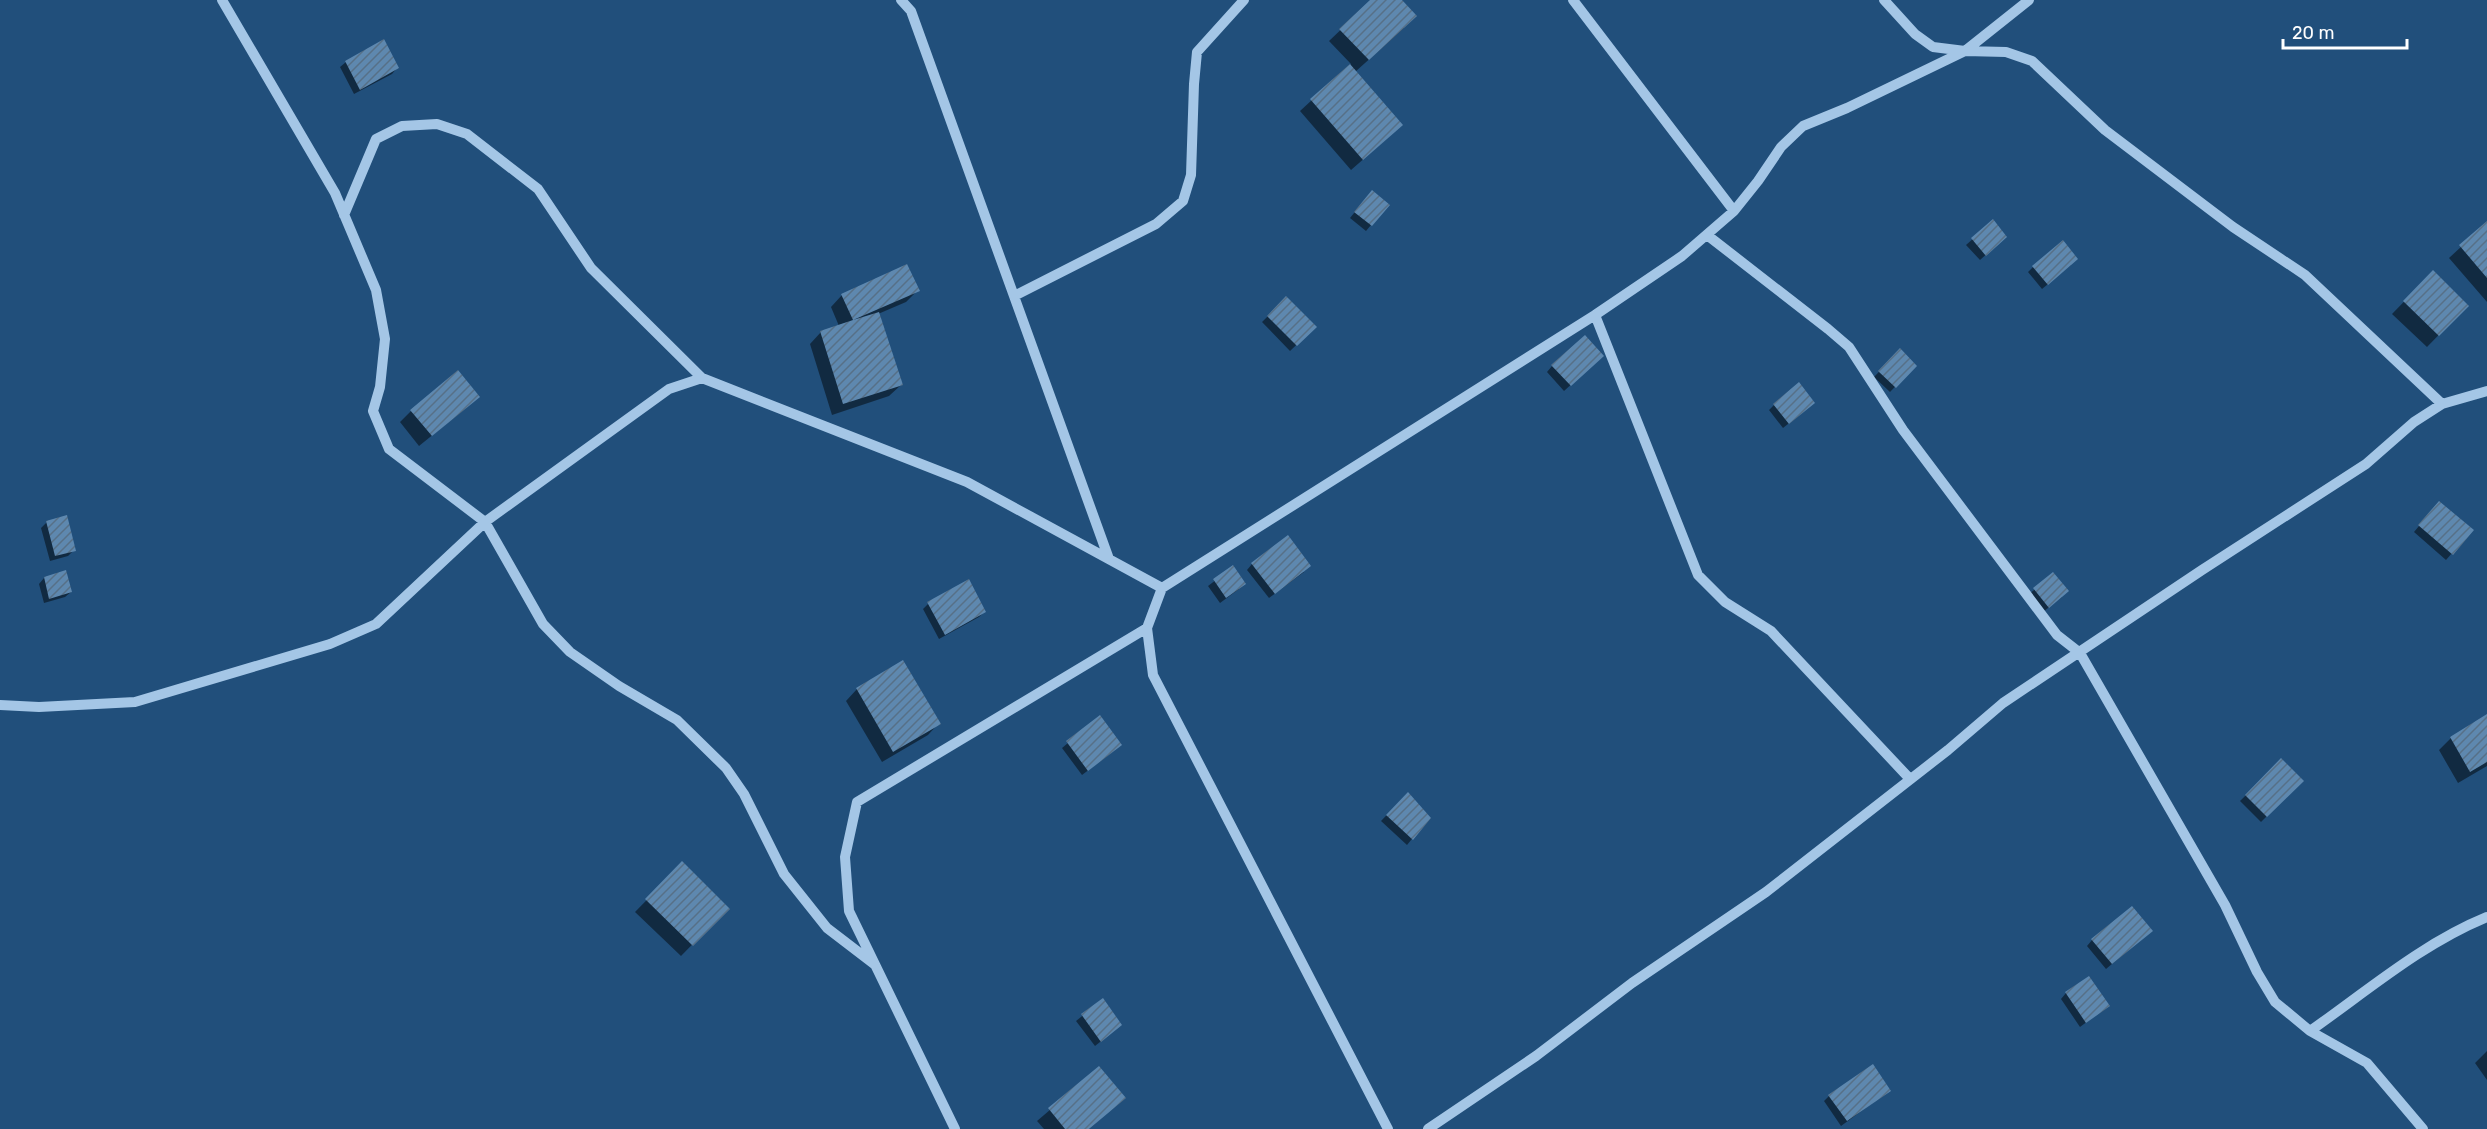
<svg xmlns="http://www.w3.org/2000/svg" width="2487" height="1129" viewBox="0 0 2487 1129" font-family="Rubik,sans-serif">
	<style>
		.shadow { fill: #0007 }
		.building { fill: url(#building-hatch) }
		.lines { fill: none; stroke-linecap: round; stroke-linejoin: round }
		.minor { stroke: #a4c6e6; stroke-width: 10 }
	</style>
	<defs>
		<pattern id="building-hatch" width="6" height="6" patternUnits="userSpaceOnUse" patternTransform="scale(1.5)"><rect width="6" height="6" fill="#5e88af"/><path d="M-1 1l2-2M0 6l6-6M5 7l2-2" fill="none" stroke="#577087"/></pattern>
	</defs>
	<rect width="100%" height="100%" fill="#214f7b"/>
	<path class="shadow" d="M1372,0H1400L1404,28L1355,72L1390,136L1351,170L1300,111L1351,64L1329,41Z
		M346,62L397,68L392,74L354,94L340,67Z
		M1367,197L1371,225L1366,231L1350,218Z
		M1993,221L2000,242L1980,260L1966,245Z
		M2487,223V302L2449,258Z
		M2071,265L2042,289L2028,272L2033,267Z
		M2433,272L2467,306L2427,347L2392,314Z
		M918,290L906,302L878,314L901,385L889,396L832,415L810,344L821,332L839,326L831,307L842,295Z
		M1286,298L1315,327L1290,351L1262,322Z
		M1900,350L1915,366L1890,392L1874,377Z
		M1597,361L1564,391L1547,372L1552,366Z
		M1774,405L1808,408L1783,428L1769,410Z
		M466,408L419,446L400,422L411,411Z
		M2434,508L2472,530L2446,560L2414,532Z
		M47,522L74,550L68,556L50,561L41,528Z
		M1252,564L1304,572L1269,598L1247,570Z
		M1233,567L1239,589L1220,603L1208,586Z
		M2053,574L2062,597L2043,612L2028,595Z
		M44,578L71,592L65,597L44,603L39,584Z
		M928,604L984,612L979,617L939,639L923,609Z
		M857,689L939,723L928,735L882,762L846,701Z
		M2487,716V766L2458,783L2439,750L2451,738Z
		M1099,717L1115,750L1082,775L1062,748Z
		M2281,761L2302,781L2261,822L2240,801Z
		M1407,794L1429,818L1407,845L1381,821Z
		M682,864L727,909L681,956L635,912Z
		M2145,936L2106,969L2087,946L2092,940Z
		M2066,993L2108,1006L2080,1027L2061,999Z
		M1102,1000L1115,1030L1095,1046L1076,1021Z
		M2487,1051V1080L2475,1063Z
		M1099,1068L1124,1098L1089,1129H1044L1037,1121Z
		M1889,1091L1841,1126L1824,1101L1829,1096Z"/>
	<path class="building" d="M1370,0H1402L1417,16L1369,60L1339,29Z
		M384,39L399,68L360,90L345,61Z
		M1350,64L1403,125L1363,160L1310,99Z
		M1372,190L1390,205L1372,226L1354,212Z
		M1993,219L2007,237L1986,256L1971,238Z
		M2487,221V278L2459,245Z
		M2063,240L2078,259L2048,285L2032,266Z
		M907,264L920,291L853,320L879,312L903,385L843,404L820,331L853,320L841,294Z
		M2433,270L2469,306L2439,336L2403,301Z
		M1286,296L1317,327L1297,346L1267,316Z
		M1585,335L1604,356L1571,386L1551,365Z
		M1900,348L1917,366L1896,388L1878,371Z
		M458,370L480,397L432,436L410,410Z
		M1799,382L1815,403L1789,424L1773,404Z
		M2439,501L2474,530L2453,555L2418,525Z
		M67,515L76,551L55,556L46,521Z
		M1288,535L1311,566L1275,594L1251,563Z
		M1233,565L1246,584L1226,598L1213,579Z
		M66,570L72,592L49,599L44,577Z
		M2053,572L2069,591L2049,608L2033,588Z
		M969,579L986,612L945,635L927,602Z
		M903,660L941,724L893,752L856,688Z
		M2487,714V762L2470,772L2450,737Z
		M1100,715L1122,745L1088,771L1066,741Z
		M2281,758L2304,781L2267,817L2245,795Z
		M1408,792L1431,818L1413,840L1386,815Z
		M682,861L730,909L693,946L645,899Z
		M2132,906L2153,931L2112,964L2091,939Z
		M2089,976L2110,1006L2086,1023L2065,992Z
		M1103,998L1122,1025L1101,1042L1081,1014Z
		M1873,1064L1891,1091L1847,1121L1828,1095Z
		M1099,1066L1126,1098L1089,1129H1065L1048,1108Z"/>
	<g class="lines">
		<path class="minor" d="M222,0L335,193L376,290L385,339L380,387L373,411L389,449L485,522L543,624L570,652L619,686L677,720L726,768L744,794L784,874L827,928L874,964
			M901,0L911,11L1109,559
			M1573,0L1734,211
			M1884,0L1915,34L1933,47L1965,51L2006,52L2032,61L2105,130L2233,227L2305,275L2442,404L2487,391
			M344,215L376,139L402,126L437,124L467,134L538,189L591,268L702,378
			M1707,235L1828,329L1849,347L1903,430L2057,635L2080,653L2225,905L2257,972L2275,1002L2310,1031L2367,1063L2423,1129
			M1014,296L1156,224L1183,201L1191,175L1194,84L1197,52L1244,0
			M1595,315L1698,575L1725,602L1771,631L1910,779
			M0,705L39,707L135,702L330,644L376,624L485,522L669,389L702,378L967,482L1162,588
			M2310,1031C2367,991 2423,943 2487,917
			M955,1129L849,911L845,857L857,802L1147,628
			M1388,1129L1153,675L1147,628L1162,588L1595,315L1682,256L1734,211L1758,181L1781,147L1803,126L1847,108L1965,51L2029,0
			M1428,1129L1536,1056L1632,983L1766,892L1948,750L2003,703L2202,570L2366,464L2414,422L2442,404"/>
	</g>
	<path d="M2283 39v9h124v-9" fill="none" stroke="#ffffff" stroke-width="3"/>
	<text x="2292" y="39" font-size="18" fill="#ffffff" stroke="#214f7b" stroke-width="4.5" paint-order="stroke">20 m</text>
</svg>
